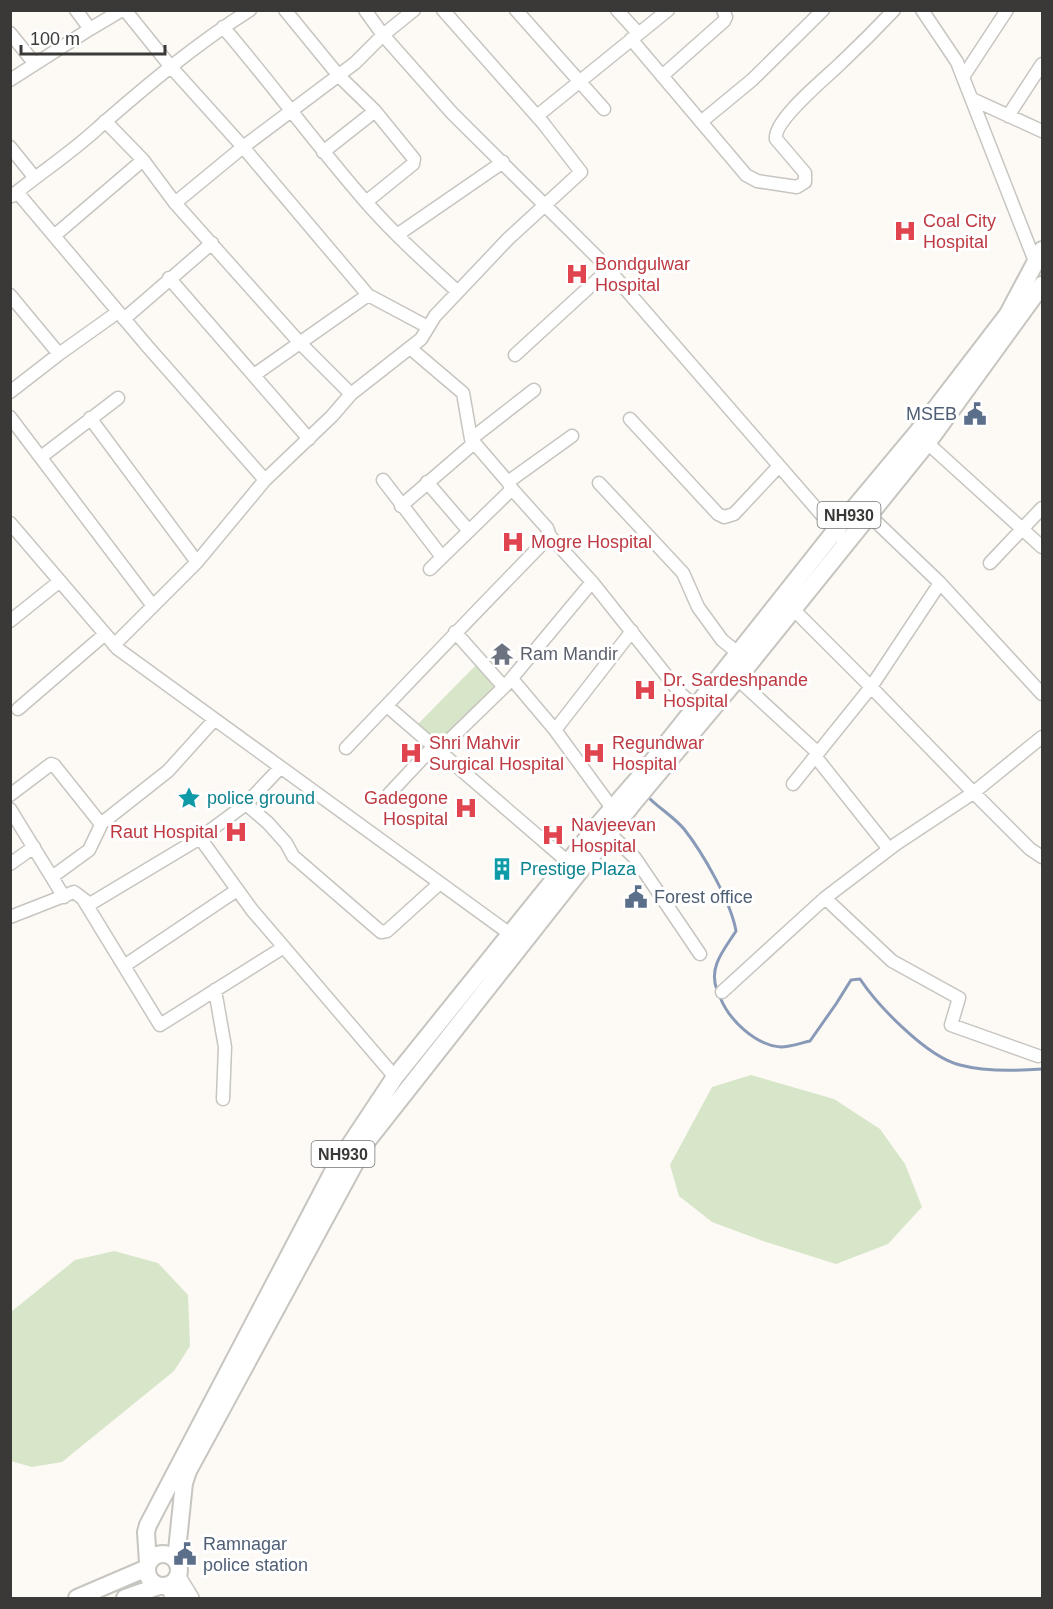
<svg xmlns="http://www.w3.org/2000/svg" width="1053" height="1609" viewBox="0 0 1053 1609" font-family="Helvetica,sans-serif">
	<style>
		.green { fill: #d7e5c8 }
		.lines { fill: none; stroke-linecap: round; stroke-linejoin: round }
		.stream { stroke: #889ab8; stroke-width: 3 }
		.minor-casing { stroke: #c7c5c0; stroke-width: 15 }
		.major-casing { stroke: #c7c5c0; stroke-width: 18 }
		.highway-casing { stroke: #c7c5c0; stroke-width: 20 }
		.minor { stroke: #fff; stroke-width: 12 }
		.major { stroke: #fff; stroke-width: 15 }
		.highway { stroke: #fff; stroke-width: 16 }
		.labels { text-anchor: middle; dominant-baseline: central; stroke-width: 6; stroke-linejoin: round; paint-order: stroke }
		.shield { fill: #fff; stroke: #757473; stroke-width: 1.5 }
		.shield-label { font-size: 16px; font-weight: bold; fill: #3a3937 }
		.health-label { font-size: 18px; fill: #be3a42; stroke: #fff; text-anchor: start }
		.service-label { font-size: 18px; fill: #4e5e75; stroke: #fff; text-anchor: start }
		.worship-label { font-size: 18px; fill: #5b616d; stroke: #fff; text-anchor: start }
		.culture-label { font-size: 18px; fill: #0d838f; stroke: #fff; text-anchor: start }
	</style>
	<rect width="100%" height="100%" fill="#fdfaf5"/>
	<path class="green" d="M476,665L495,685L437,744L417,725Z
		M751,1075L834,1099L880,1129L905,1164L922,1207L888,1244L836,1264L763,1241L712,1222L679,1196L670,1165L712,1087Z
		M114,1251L158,1263L188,1295L190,1346L174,1371L62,1462L32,1467L11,1461V1312L75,1260Z"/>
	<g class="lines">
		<path class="stream" d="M646,795C657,807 673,816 684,829C703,853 731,902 736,931C724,950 708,967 717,990
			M720,997C729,1020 755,1045 781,1047C790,1047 801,1043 810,1041L836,1004L851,980L860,979C878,1006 927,1057 960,1065C986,1072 1015,1071 1042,1069"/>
		<g class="minor-casing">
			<path id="minor" d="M76,10L90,29L122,10
				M125,10L171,67L243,147L368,295L428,327
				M285,10L339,76L375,111L414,159L413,164L366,202
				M365,10L383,35L452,113L602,262L841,537
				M516,10L604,109
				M617,10L638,33
				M922,10L957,62L1036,264
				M223,27C272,84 316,145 366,202C394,234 426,263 458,292
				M10,33L35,64
				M631,39L746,175L757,181L797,187L805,182V173L776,139C773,120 827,77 841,63C859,46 877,28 894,10
				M662,76L724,21L726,17L723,10
				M963,77L1007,10
				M10,80L90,29
				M972,99L1042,131
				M537,116L668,10
				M1008,116L1042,64
				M105,121L143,160L175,203L299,342L351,394
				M701,122L752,80L823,10
				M10,147L35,178
				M323,152L375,111
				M17,192L148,347L265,480
				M12,196C40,173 71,153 98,128C146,86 196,44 250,10
				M175,203L243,147L355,63L383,35L414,10
				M397,235L503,162
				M54,236L143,160
				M169,278L309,439
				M10,295L59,354
				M124,319L212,243
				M410,348L463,393L471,439L508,482L512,489L547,528L550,536L592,582L681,694L696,707
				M515,355L609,269
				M254,375L368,295
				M10,392L59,354L118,312
				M10,417L153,606
				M90,418L197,562
				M630,419L718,514L724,517L734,514L779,466
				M471,439L534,390
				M923,439L1042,547
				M41,457L118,398
				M383,480L442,557
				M427,482L469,531
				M508,482L572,436
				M599,483L683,573L698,607L722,640L738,653
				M401,506L474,443
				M869,515L940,583L1042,694
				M10,523L118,649L517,939
				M990,563L1042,508
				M430,569L512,489
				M788,604L871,687L968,787L1030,849L1042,857
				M10,621L60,581
				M455,632L504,687
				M114,645L197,562L265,480L332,416L351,394L421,339L435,316L508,239L581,172L543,123L443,10
				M732,674L818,753
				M512,679L555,730L612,808
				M387,706L568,862
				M18,709L105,634
				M555,730L632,631
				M346,748C414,677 481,606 550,536
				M438,751L507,684L592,582
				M815,756L889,849
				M793,784L871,687L940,583
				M389,794L433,747
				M10,795L51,764L54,765L101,824
				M246,804L268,823L286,843L293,856L381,932L387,931L440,883
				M10,809L64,897
				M610,834L635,858L700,954
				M200,838L252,910L395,1077
				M10,864L34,847
				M52,877L89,850L102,823L168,771L214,720
				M83,899L160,1025L284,947
				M10,917L74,892L90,904L200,838L246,804L280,768
				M124,966L237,890
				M215,990L225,1047L223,1099
				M722,992L825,898
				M1038,1056L951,1025L959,998L892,961L825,898L896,844L973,793L1042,737"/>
		</g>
		<g class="major-casing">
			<path id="major" d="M178,1577L191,1598
				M168,1586L174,1598"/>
		</g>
		<g class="highway-casing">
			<path id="highway" d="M147 1570a16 16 0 1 1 32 0a16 16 0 1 1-32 0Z
				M176,1560L184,1483L188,1471L367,1141L634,802L737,679L928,442L1042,285
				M148,1563L146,1532L148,1525L336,1166L395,1077L598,825L644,772L835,531L916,434L1008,314L1042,250
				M77,1598L147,1568
				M125,1598L159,1586"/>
		</g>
		<use href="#minor" class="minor"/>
		<use href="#major" class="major"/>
		<use href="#highway" class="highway"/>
	</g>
	<defs>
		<g id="hospital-bare" transform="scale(1.8)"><path d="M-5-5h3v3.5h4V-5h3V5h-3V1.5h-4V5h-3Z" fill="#e0444e" stroke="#fff" stroke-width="2.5" paint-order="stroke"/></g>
		<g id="civic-bare" transform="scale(1.8)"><path d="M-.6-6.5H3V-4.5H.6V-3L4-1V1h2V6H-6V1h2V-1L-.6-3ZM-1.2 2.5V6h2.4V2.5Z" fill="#5c6f8a" stroke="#fff" stroke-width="2.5" paint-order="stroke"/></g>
		<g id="temple-bare" transform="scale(1.8)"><path d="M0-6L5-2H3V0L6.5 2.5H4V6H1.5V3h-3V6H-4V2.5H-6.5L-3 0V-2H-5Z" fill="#6b7280" stroke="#fff" stroke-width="2.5" paint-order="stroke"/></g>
		<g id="sight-bare" transform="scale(1.8)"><path d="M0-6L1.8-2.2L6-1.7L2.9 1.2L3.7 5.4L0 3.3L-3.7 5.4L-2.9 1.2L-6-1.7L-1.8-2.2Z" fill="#0f9aa8" stroke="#fff" stroke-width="2.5" paint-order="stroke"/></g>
		<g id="building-bare" transform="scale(1.8)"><path d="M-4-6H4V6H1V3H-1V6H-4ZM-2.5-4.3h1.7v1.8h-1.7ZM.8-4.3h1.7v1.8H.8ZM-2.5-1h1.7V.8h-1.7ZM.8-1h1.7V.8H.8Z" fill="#0f9aa8" stroke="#fff" stroke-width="2.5" paint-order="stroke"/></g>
	</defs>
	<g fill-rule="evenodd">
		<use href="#hospital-bare" x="905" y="231"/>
		<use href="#hospital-bare" x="577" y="274"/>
		<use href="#civic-bare" x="975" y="414"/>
		<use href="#hospital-bare" x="513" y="542"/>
		<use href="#temple-bare" x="502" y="654"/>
		<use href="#hospital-bare" x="645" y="690"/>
		<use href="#hospital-bare" x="411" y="753"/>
		<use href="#hospital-bare" x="594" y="753"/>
		<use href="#sight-bare" x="189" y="798"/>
		<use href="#hospital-bare" x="466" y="808"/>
		<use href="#hospital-bare" x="236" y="832"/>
		<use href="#hospital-bare" x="553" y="835"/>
		<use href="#building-bare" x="502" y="869"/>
		<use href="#civic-bare" x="636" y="897"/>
		<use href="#civic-bare" x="185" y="1554"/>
	</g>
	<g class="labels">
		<g class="shield">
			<rect x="817.5" y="502" width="63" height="26" rx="4.5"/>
			<rect x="311.5" y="1141" width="63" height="26" rx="4.5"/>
		</g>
		<g class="shield-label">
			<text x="849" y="515">NH930</text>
			<text x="343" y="1154">NH930</text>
		</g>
		<g class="health-label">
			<text x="923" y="221">Coal City<tspan x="923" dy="21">Hospital</tspan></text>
			<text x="595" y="264">Bondgulwar<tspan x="595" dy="21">Hospital</tspan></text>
			<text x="531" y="542">Mogre Hospital</text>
			<text x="663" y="680">Dr. Sardeshpande<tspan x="663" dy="21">Hospital</tspan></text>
			<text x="429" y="743">Shri Mahvir<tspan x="429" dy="21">Surgical Hospital</tspan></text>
			<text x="612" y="743">Regundwar<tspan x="612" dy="21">Hospital</tspan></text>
			<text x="448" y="798" text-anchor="end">Gadegone<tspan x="448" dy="21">Hospital</tspan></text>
			<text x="571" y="825">Navjeevan<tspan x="571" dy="21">Hospital</tspan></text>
			<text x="218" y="832" text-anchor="end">Raut Hospital</text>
		</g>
		<g class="service-label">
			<text x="957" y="414" text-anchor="end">MSEB</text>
			<text x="654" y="897">Forest office</text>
			<text x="203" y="1544">Ramnagar<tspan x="203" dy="21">police station</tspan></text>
		</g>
		<g class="worship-label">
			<text x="520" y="654">Ram Mandir</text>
		</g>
		<g class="culture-label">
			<text x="207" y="798">police ground</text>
			<text x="520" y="869">Prestige Plaza</text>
		</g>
	</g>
	<rect width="1053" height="1609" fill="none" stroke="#3a3937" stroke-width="24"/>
	<path d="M21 45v9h144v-9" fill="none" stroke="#3a3937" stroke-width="3"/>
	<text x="30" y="45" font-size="18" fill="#3a3937" stroke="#ffffff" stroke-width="4.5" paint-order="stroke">100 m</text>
</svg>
